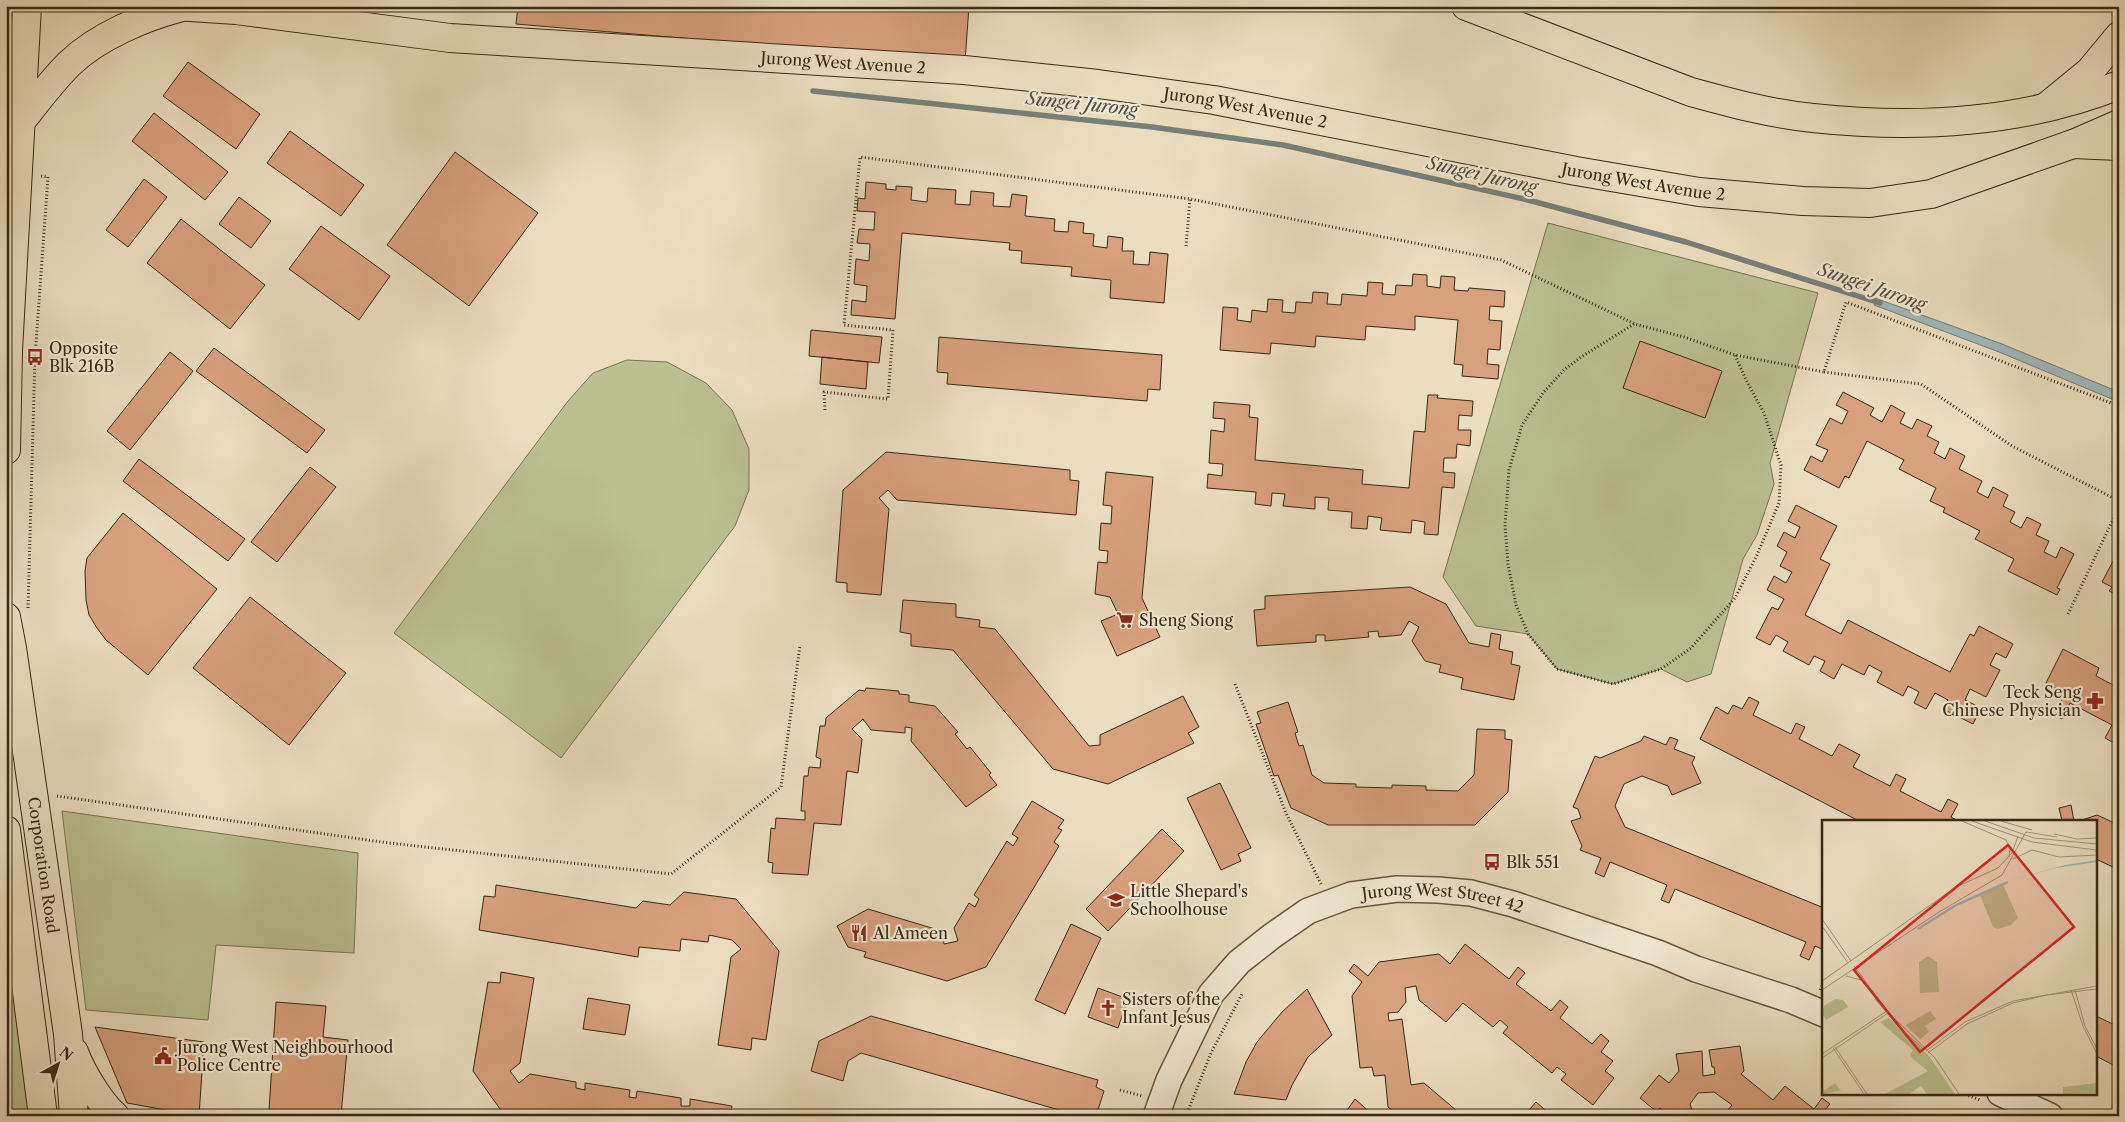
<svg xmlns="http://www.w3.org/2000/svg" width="2125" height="1122" viewBox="0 0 2125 1122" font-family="'Libre Caslon Text',serif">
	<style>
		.green { fill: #bac090; stroke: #7a7452 }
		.water { fill: #9fb9be; stroke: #777f7a }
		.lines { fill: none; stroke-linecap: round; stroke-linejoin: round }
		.stream { stroke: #777f7a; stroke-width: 5.5 }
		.building { fill: #d8a17e; stroke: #3a2915 }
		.minor-casing { stroke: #665640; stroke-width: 28 }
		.major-casing { stroke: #3a2915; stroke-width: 30 }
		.highway-casing { stroke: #3a2915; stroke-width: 30 }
		.path { stroke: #3a2915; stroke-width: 3; stroke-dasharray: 1 2.5; stroke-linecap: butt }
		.minor { stroke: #f2ead5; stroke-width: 25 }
		.major { stroke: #ebdebf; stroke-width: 28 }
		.highway { stroke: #ebdebf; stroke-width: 28 }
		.labels { text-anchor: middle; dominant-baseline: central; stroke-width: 4.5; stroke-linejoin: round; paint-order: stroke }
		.street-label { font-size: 16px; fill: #3a2915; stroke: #f2ead5 }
		.poi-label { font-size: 16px; fill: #3a2915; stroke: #f2ead5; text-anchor: start }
		.water-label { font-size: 18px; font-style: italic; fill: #534d3f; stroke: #f2ead5 }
		.inset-river { fill: none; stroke: #9fb9be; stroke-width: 2.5 }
		.inset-road { fill: none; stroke: #a4967b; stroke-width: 1 }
		.view { fill: #d62828; fill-opacity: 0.15; stroke: #d62828; stroke-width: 2.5 }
		.inset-edge { fill: none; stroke: #3a2915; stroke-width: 2.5 }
	</style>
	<rect width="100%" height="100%" fill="#ebdebf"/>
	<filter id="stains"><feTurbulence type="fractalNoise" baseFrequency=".004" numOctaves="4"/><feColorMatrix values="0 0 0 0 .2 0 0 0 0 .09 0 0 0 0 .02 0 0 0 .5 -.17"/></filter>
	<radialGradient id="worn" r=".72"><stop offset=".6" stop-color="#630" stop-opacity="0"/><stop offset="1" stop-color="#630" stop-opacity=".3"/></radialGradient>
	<path class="green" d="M1548,223L1818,293L1770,463L1774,484L1757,535L1743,559L1711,674L1687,682L1661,669L1613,684L1557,669L1528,634L1476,626L1443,577Z
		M627,360L667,362L706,383L732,410L749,449V490L735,526L561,758L394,633L568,401L593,373Z
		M62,811L358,853L354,953L216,945L208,1020L86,1010Z
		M6,944L31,1116H6Z"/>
	<path class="water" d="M1875,298L2002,344L2119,392V402L1999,352L1874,305Z"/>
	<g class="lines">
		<path class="stream" d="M813,91L1152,127L1283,145L1528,200L1686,242L1880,303"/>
	</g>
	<path class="building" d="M518,6H969L965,62L516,24Z
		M188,62L260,114L236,149L163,96Z
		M154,113L228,172L205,200L132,141Z
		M290,131L364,185L341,216L267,163Z
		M455,152L538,213L469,306L387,245Z
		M144,179L167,197L128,247L106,230Z
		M866,182L886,184V189L896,190V186L912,187L911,200L927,202L928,188L956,190L955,204L970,205L971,191L994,193L993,206L1010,207L1012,194L1027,196L1025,216L1055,219L1054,231L1068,232L1069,221L1084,223L1083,233L1094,234L1093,246L1107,248L1108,236L1123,238L1122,251H1134L1133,264L1149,265L1150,252L1168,254L1164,303L1110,298L1111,280L1071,276L1072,267L1021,263L1022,251L1009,250L1010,243L902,233L895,319L851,315L852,300L866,302L867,286L854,284L856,259L869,261L870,244L857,243L859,229L874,230L875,212L857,211L858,198L865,199Z
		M239,197L271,221L251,248L219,224Z
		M181,219L265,285L230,329L147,263Z
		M321,226L390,276L359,320L289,269Z
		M1413,274L1427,275V286L1440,288L1441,276L1455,277L1454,290L1468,291L1469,288L1505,291L1504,307L1490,306L1489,320L1502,321L1500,350L1488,349L1487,364L1499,365L1498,379L1462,376L1463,365L1454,364L1458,320L1415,316V330L1366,326L1365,340L1316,336L1315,347L1271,343L1270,354L1220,350L1223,307L1238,308L1237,320L1251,322L1252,310L1267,312L1268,299L1283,300L1282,312L1295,313L1296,302L1312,303L1313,292L1328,293L1327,304L1341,305L1342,294L1367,296L1368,282L1383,283L1382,294L1395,295L1396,285L1412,286Z
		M811,330L882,337L879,363L809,356Z
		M939,337L1162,355L1160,390L1148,389L1147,401L947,384L948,373L937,372Z
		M1640,341L1722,371L1705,418L1623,388Z
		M214,348L325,430L307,453L196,371Z
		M170,352L193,371L130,450L107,431Z
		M822,357L868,362L866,389L820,384Z
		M1843,392L1874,408L1870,415L1882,422L1891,405L1905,413L1900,423L1912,429L1917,419L1932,426L1927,436L1939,442L1934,453L1945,459L1950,448L1965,456L1959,469L1982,481L1977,492L1988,498L1993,487L2008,495L2003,506L2015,512L2010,522L2021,528L2027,517L2041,524L2036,535L2049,541L2044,552L2056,558L2061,547L2074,554L2057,588L2060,589L2057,595L2008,571L2014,559L1975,539L1980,531L1943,512L1945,508L1930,501L1936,488L1899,469L1904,460L1867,441L1849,478L1845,476L1839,488L1804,470L1811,456L1822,462L1828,450L1816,445L1830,418L1842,424L1848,411L1836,405Z
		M1428,395H1438L1437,398L1473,401L1472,416L1459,415L1458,430H1471L1470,446L1457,444L1456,458H1444L1443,472L1455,473L1454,488L1442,487L1438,535L1424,534L1425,522L1412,520L1411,533L1380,530L1382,518L1368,516L1367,529L1351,528L1352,512L1328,510L1329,498L1315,497V509L1283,506L1285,494L1272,493L1271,506L1255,504L1256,492L1207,488L1208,474L1222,476L1223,464L1209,463L1211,430L1224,432L1225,419L1213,418L1214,402L1250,405L1249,417L1258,418L1255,460L1363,470L1362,484L1409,488L1414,431L1425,432Z
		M886,452L1070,470V480L1079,481L1076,515L897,500L888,490L879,498L889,509L881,595L847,592V583L836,582L843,490Z
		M139,459L245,539L228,561L123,481Z
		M310,467L336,487L277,562L251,542Z
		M1106,472L1153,477L1142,598L1160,637L1117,656L1101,621L1118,614L1110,597L1095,594L1098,562L1107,563L1108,551L1099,550L1101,523L1111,524L1112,506L1103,505Z
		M1796,505L1837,526L1820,559L1830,564L1805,615L1841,634L1848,620L1950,672L1970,634L1974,636L1979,626L2013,644L2006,658L1996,653L1990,665L2000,670L1986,697L1970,689L1965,700L1981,708L1973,724L1943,709L1948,700L1935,693L1926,709L1914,703L1919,692L1908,686L1903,696L1877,682L1882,672L1869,665L1864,675L1842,664L1834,679L1820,671L1825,661L1814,656L1809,665L1783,651L1788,642L1776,635L1770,645L1756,638L1772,607L1778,610L1784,599L1767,590L1774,576L1786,583L1792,572L1780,566L1787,552L1777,546L1784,532L1795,538L1800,527L1788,521Z
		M123,513L217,589L148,675L106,640L97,628L89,615L86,600L85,571L87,558Z
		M2119,550V596L2109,591L2112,587L2102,582Z
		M1410,587L1446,604L1469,643L1489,647L1491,633L1501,635L1499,649L1513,652L1511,664L1520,666L1514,700L1461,689L1463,678L1439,672L1441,665L1425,661L1412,641L1419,627L1409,621L1401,635L1379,637L1378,631L1368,632L1369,637L1325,641V635H1316V642L1257,646L1254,610L1265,609V596Z
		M250,597L346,673L289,745L193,668Z
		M903,600L956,604V617L980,620L979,627L995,629L1089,746L1100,745V735L1183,696L1199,727L1188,733L1194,743L1108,784L1053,769L953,650L911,646V634L900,632Z
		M2063,649L2099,668L2096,676L2119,688V733L2114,743L2105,738L2112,725L2070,703L2062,719L2054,715L2062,699L2053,694L2056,688L2046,683Z
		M866,688L899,691V694L909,695V702L935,706L958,732L955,734L967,749L970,747L991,773L989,775L997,785L966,807L911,741L912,728L905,727V733L871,730L863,719L852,729L862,739L858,773L847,771L841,825L814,823L808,875L772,873L773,863L768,862L771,828L775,829L776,818L805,820V811H801L804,776H808L809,767L820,768L821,759L816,757L820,726H825L826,718L859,690L865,691Z
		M1749,697L1759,702L1753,715L1791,734L1796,723L1805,727L1799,739L1832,756L1839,744L1860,755L1853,767L1890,786L1896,774L1906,779L1900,791L1941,812L1948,799L1958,804L1951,817L1958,821H1859L1700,739L1716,707L1728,714L1733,705L1742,709Z
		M1288,702L1298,732L1295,733L1299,746L1303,745L1312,775L1324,783L1356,784V787L1392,788V785L1426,786V790L1458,791L1474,775L1477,729L1505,730V739L1512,740L1508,792L1475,825H1328L1291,808L1278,775L1274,776L1256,724L1261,723L1257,712Z
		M1644,736L1666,745L1670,737L1678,740L1674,749L1695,757L1692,763L1701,783L1672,795L1668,786L1642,776L1624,784L1615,806L1625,827L1824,908V950L1815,946L1809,960L1800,956L1806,942L1675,889L1669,903L1661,900L1667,885L1610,862L1604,877L1595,873L1601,858L1580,850L1582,846L1571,821L1581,818L1578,809L1573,807L1595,756L1600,758L1641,741Z
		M1220,783L1251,848L1238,854L1241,861L1221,870L1187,798Z
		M1032,801L1064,820L1058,828L1062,830L1054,842L1059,846L986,967L947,981L864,957L866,952L848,947L837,926L868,909L942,931L944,944L958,941L954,928L969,903L975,907L979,899L974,895L1007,841L1013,846L1018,838L1012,834Z
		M2071,805L2074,821H2062L2059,808Z
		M2097,815L2119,825V870L2096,859V821H2079Z
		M1162,829L1184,851L1108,931L1086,909Z
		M496,885L636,908L643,901L670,905L684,892L736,899L779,951L766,1040L752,1038L751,1050L718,1045L731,957L741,949L732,940L709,935L708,942L681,939L680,951L639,947L638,957L479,930L484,896L495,897Z
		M1071,924L1101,938L1065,1014L1035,1000Z
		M1465,944L1509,979L1518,967L1525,973L1516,984L1551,1011L1560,1000L1568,1007L1560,1018L1592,1044L1601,1034L1609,1041L1601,1052L1613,1061L1605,1071L1614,1078L1593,1105L1561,1080L1566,1074L1557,1067L1552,1073L1503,1033L1508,1027L1500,1020L1493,1027L1463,1003L1446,1022L1419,1000L1416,986L1405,988L1406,1002L1398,1012L1388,1013L1389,1021L1402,1019L1411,1085L1424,1083L1463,1116H1399L1388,1107L1385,1075L1374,1076L1372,1067L1360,1068L1352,996L1362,982L1349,971L1354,964L1368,976L1379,962L1439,954L1450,964Z
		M501,972L534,978L520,1063L510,1071L519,1083L530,1074L576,1082V1088L585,1090V1083L630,1090L629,1097L636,1098L637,1091L681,1098V1106H690V1099L732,1106L730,1116H505L473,1071L488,982L500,983Z
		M1098,988L1128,999L1118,1028L1088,1017Z
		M1307,989L1332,1035L1308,1057L1292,1085L1286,1100L1234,1094L1246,1062L1257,1042L1282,1012Z
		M588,998L630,1005L625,1035L583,1029Z
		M276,1002L326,1006L323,1037L348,1040L341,1115L269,1110Z
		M871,1016L1098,1080L1096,1087L1104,1091L1096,1116H1080L861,1053L848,1061L843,1081L811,1071L819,1041Z
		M2096,1016L2119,1027V1068L2096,1056Z
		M95,1027L204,1042L199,1116L127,1103Z
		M1740,1046L1744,1071L1741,1074L1773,1100L1785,1086L1814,1109L1822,1098L1830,1104L1821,1115L1823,1116H1723L1732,1105L1714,1092L1698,1093L1690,1104L1694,1116H1670L1660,1108L1657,1112L1640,1098L1659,1075L1669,1083L1679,1071L1676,1054L1702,1051L1703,1076L1715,1074L1714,1067H1712L1709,1050Z
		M1355,1099L1374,1116H1343Z
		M1536,1102L1552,1116H1524Z"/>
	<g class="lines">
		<g class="minor-casing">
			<g id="minor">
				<path d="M2000,1093L2050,1116"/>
				<path id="s1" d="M1156,1116L1169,1080L1211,994L1239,962L1272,936L1308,911L1351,895L1397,889L1438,890L1471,893L1513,904L1658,953L1696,969L1791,1000L1824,1014"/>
			</g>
		</g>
		<g class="major-casing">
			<g id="major">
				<path id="s2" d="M175,6L236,10L450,38L964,70L1098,84L1214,100L1576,171L1699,192L1803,201L1870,203L1931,194L2073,144L2119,124"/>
				<path d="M1466,6L1691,92C1731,103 1772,114 1813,118C1915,129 2023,123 2119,85"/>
				<path d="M22,120C37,101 52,81 69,64C98,36 144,17 182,7"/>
				<path d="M6,450L8,351L27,6"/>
				<path id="s3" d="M6,617L12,648L68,1034L74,1116"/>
				<path d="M6,830L43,1116"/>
				<path d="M74,1052C81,1071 99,1102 115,1116"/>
			</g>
		</g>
		<g class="highway-casing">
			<path id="highway" d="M2046,107L2090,71L2119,36
				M2073,144L2119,146"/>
		</g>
		<path class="path" d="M1186,246L1190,199
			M1634,324L1581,357L1564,370L1543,393L1522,425L1509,470L1505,525L1508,564L1516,605L1528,634L1557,669L1613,684L1661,669L1691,648L1735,598L1757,555L1779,503L1781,465L1764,413L1746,380L1735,355
			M1824,372L1921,384L2012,446L2119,501
			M825,410L824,392L888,399L893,330L844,325L860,157L1190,199L1501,260L1635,324L1684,337L1735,355L1824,372L1846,302L2119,406
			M28,608L35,357L48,177L39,176
			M2068,614L2119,507
			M1235,684L1286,813L1321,884
			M57,796L389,843L671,874L781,787L800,645
			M1820,990L1824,982
			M1120,1090L1142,1096
			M1962,1093L1980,1100
			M1186,1116L1211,1053L1242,994"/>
		<use href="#minor" class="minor"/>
		<use href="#major" class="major"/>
		<use href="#highway" class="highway"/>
	</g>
	<defs>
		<g id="bus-bare" transform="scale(1.35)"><path d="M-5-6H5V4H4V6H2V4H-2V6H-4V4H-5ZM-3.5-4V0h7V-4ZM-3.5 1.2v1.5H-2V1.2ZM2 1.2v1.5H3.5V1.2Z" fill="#8f2418" stroke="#f2ead5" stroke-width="2.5" paint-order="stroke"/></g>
		<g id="supermarket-bare" transform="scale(1.35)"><path d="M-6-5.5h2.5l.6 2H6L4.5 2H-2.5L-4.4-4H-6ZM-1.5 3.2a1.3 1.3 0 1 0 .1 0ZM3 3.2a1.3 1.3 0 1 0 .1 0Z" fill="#8f2418" stroke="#f2ead5" stroke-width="2.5" paint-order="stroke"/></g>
		<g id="pharmacy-bare" transform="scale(1.35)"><path d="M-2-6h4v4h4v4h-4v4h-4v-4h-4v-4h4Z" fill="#8f2418" stroke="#f2ead5" stroke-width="2.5" paint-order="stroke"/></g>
		<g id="school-bare" transform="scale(1.35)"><path d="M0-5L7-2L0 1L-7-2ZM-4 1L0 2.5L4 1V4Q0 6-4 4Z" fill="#8f2418" stroke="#f2ead5" stroke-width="2.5" paint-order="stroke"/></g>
		<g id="restaurant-bare" transform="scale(1.35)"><path d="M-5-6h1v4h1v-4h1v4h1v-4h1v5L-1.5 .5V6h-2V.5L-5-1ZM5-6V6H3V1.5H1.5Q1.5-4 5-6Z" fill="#8f2418" stroke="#f2ead5" stroke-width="2.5" paint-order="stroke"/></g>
		<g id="church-bare" transform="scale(1.35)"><path d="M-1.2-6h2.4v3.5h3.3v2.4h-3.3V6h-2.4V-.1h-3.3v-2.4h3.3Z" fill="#8f2418" stroke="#f2ead5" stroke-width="2.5" paint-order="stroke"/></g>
		<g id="civic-bare" transform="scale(1.35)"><path d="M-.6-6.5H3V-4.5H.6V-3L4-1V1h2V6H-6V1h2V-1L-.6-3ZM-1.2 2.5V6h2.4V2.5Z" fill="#8f2418" stroke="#f2ead5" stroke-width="2.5" paint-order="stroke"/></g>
	</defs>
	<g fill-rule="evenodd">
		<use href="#bus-bare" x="35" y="357"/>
		<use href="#supermarket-bare" x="1125" y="620"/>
		<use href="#pharmacy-bare" x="2095" y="701"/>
		<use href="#bus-bare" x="1492" y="862"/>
		<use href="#school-bare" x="1116" y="900"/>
		<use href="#restaurant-bare" x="859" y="933"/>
		<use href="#church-bare" x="1108" y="1008"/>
		<use href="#civic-bare" x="163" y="1056"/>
	</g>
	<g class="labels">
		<g class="street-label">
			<text stroke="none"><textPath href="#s2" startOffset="671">Jurong West Avenue 2</textPath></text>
			<text stroke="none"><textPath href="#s2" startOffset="1076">Jurong West Avenue 2</textPath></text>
			<text stroke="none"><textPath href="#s2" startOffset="1481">Jurong West Avenue 2</textPath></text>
			<text stroke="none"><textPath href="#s3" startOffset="251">Corporation Road</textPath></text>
			<text stroke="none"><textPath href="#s1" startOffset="401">Jurong West Street 42</textPath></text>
		</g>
		<g class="poi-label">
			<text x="49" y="348">Opposite<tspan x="49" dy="18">Blk 216B</tspan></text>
			<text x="1139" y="620">Sheng Siong</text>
			<text x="2081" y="692" text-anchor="end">Teck Seng<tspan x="2081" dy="18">Chinese Physician</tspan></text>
			<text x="1506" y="862">Blk 551</text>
			<text x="1130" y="891">Little Shepard's<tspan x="1130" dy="18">Schoolhouse</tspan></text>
			<text x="873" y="933">Al Ameen</text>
			<text x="1122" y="999">Sisters of the<tspan x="1122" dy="18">Infant Jesus</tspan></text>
			<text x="177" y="1047">Jurong West Neighbourhood<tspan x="177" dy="18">Police Centre</tspan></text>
		</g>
		<g class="water-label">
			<text transform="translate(1082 104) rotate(6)">Sungei Jurong</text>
			<text transform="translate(1482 175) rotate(13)">Sungei Jurong</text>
			<text transform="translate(1872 287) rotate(19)">Sungei Jurong</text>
		</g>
	</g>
	<g transform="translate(1822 820)">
		<rect width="275" height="275" fill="#ebdebf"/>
		<path d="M181,64L196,98L189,105L176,109L171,107L158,75ZM106,136L115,142L117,172L98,173L97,142ZM13,179L21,180L26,187L4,200L0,194L2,186ZM108,191L114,199L103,206L107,212L98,219L84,205ZM67,198L107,236L133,274H105L99,266L87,274H63L106,251L91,239L88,235L91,230L58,202ZM13,263L19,271L0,274V267L3,270ZM275,263L274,273L241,274V267Z" fill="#bac090"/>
		<path d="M275,40V42L234,48L186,61L243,45Z" fill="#9fb9be"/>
		<path class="inset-river" d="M96,109L134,85L186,62"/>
		<path class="inset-road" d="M140,1L184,20L188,28L187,37M150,1L210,22L275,30M163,1L212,18L275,24M179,1L210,10M232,14L255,19L275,18M191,39L210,30L237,37L275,35M0,99L29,141M0,106L26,143M32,146L67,193L113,238L137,274M24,156L39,160M0,161L134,67L176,48L190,33L196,16M0,170L117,92L180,55L204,12L235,17M249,170L261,206L275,234M253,170L263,206L275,229M53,179L77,207M85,214L101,229M13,227L45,274M11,228L42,274M104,231L143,202L191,181L275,166M106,233L145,204L191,183L225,175L275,169M0,234L65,191M0,238L66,193"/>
		<path class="view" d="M186,25L252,107L98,232L32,150Z"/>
		<rect width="275" height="275" class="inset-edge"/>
	</g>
	<rect width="2125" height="1122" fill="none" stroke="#ebdebf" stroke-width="25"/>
	<rect x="8" y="8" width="2110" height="1107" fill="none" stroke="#3a2915" stroke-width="2.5"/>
	<rect x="12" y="12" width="2100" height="1097" fill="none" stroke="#3a2915"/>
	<g transform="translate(58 1064) rotate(39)" stroke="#f2ead5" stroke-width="4" paint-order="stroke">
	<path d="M0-4L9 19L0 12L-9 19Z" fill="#3a2915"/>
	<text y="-8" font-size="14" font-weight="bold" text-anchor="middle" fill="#3a2915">N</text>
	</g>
	<rect width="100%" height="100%" filter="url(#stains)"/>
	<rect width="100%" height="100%" fill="url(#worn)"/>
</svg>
